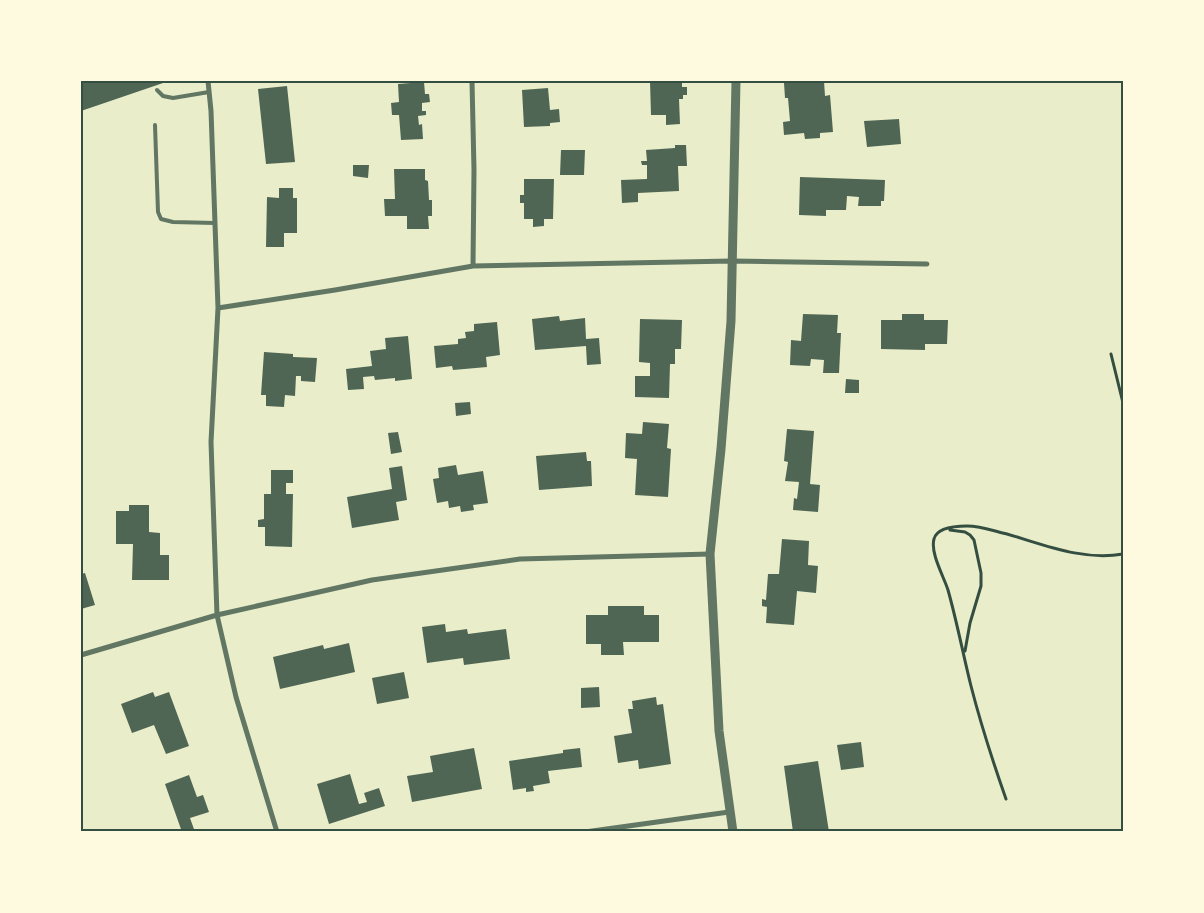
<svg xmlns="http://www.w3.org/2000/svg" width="1204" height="913" viewBox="0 0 1204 913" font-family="Barlow,sans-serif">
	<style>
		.building { fill: #4f6655 }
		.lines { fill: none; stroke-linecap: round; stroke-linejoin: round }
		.path { stroke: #344e41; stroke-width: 3 }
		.service { stroke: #617663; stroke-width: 4 }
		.minor { stroke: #617663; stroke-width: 5 }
		.tertiary { stroke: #617663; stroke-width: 9 }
		.neatline { fill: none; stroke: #344e41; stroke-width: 2 }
	</style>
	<rect width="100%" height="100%" fill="#e9edc9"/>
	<path class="building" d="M81,81H166V82L81,111Z
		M650,81H682V87H687V95H683V99H679L680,124L666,125V115H651Z
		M808,81H824L825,96L830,95L833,132L820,133V138L805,139L804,133L784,135L783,122L790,121L788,98H785L784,83Z
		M424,82L425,94H429L430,102L422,103V111H426V115L418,116L419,125L422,124L423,139L401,140L399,115H392L391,103L399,102L398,84Z
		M287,86L295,162L266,164L258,89Z
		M548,88L550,110L559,109L560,122L550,123V126L524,127L522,90Z
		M899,119L901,144L867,147L864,121Z
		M675,145H686L687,166H678L679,191L638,193V202L622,203L621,180L647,179V165H642L641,161H647L646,150L675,148Z
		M561,150H585L584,175H560Z
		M353,165H369L368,178L353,176Z
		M394,169H425V180L428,181L429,200H432V216H428L429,229H407V216H385L384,199H395Z
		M800,177L885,180L884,201H881V206H858L859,197L847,196L846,210H826V216L799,215Z
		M524,179H554L553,219H544V226L533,227V219H524V203H520V195H524Z
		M279,188H293V198H297V233H284V247H266L267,197L279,198Z
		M803,314L838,315L837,333H841L839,373H823L824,360L811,359L810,366L790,365L791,340L801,341Z
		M902,314H924V320H948L947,344H925V350L881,349V320H902Z
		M559,316L560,321L585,318L586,339L599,338L601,364L587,365L586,346L535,350L532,319Z
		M640,319L682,320L681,349H675V364H670L669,398L635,397V376H650V363L639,362Z
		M497,322L500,355L486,357L487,367L453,370L452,366L436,368L434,346L458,344V339L466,338L465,332L474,331V324Z
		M408,336L412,379L395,381V378L375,380L374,376L363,377L364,389L348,390L346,369L372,366L370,351L386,349L385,338Z
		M264,352L293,354V357L317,358L315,382L301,381V376H296L295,396L285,395L284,407L266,406V395H261Z
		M846,379L859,380V393H845Z
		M470,402L471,414L456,416L455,403Z
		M643,422L669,424L667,448L671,449L668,497L635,495L637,459L625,458L626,433L642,434Z
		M787,429L814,431L810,484L820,485L818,512L793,510L794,498L797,499L799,482L785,481L788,462L784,461Z
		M398,432L402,452L391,454L388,433Z
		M586,452L587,461H591L592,486L539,490L536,456Z
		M456,465L458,475L483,471L488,503L473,505L474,510L461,512L460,506L449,508L448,501L437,503L433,479L439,478L438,468Z
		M402,466L407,500L396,502L399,520L352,528L347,497L392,489L389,468Z
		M271,470H293V483H286V494H293L292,547L265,546V527H258V520L264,519V494H271Z
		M129,505H149V532L160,533V555H169V580H132L133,544H116V511H129Z
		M782,539L809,541L808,565L818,566L816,593L797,591L794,625L766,623L767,607L762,606V599L766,600L768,574H779Z
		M85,573L95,605L81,609V574Z
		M608,606H644V615H659V642H623L624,655H601V644H586V615H608Z
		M445,624L446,632L467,629L468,634L506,629L510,659L464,665L463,658L427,663L422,627Z
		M349,643L355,672L280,689L273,657L323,645L324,649Z
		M404,672L409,698L377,704L372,678Z
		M599,687L600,707L581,708V688Z
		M153,692L155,697L169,692L189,746L166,754L154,725L132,733L121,704Z
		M656,697L657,705L663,704L671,764L639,769L638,760L618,763L614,736L632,733L628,709H633L632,701Z
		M861,742L864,767L841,770L837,745Z
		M474,748L482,789L412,802L407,776L433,772L430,756Z
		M580,748L582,767L548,771L550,783L533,786L534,791L526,792V788L513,790L509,761L563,753V750Z
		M818,761L829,832H793L784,766Z
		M350,774L359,804L367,802L364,793L379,788L385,806L329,824L317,784Z
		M189,775L197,797L203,795L209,812L190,818L195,832H182L165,784Z"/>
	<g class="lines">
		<path class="path" d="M1111,354L1123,403
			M950,530L965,532L970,535L974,540L981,573V586L970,623L965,651
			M1006,799C993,762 981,725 971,686C963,654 957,622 948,590C944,577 930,553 934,539C937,527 956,526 967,526C981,526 994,531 1007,534C1045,545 1083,561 1123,554"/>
		<path class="service" d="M157,90L163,96L173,98L209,92
			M155,125L158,212L161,219L173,222L215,223"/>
		<path class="minor" d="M208,81L211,111L218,308L211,442L217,615L236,697L277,832
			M472,81L474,170L473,266
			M218,308L335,290L473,266L732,261L927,264
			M81,655L217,615L372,580L520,559L710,554
			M585,832L729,812"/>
		<path class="tertiary" d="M733,832L719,731L710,554L721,449L731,321L736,81"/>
	</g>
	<rect width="1204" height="913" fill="none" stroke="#fefae0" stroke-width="165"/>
	<rect x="82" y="82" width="1040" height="748" class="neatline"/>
</svg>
